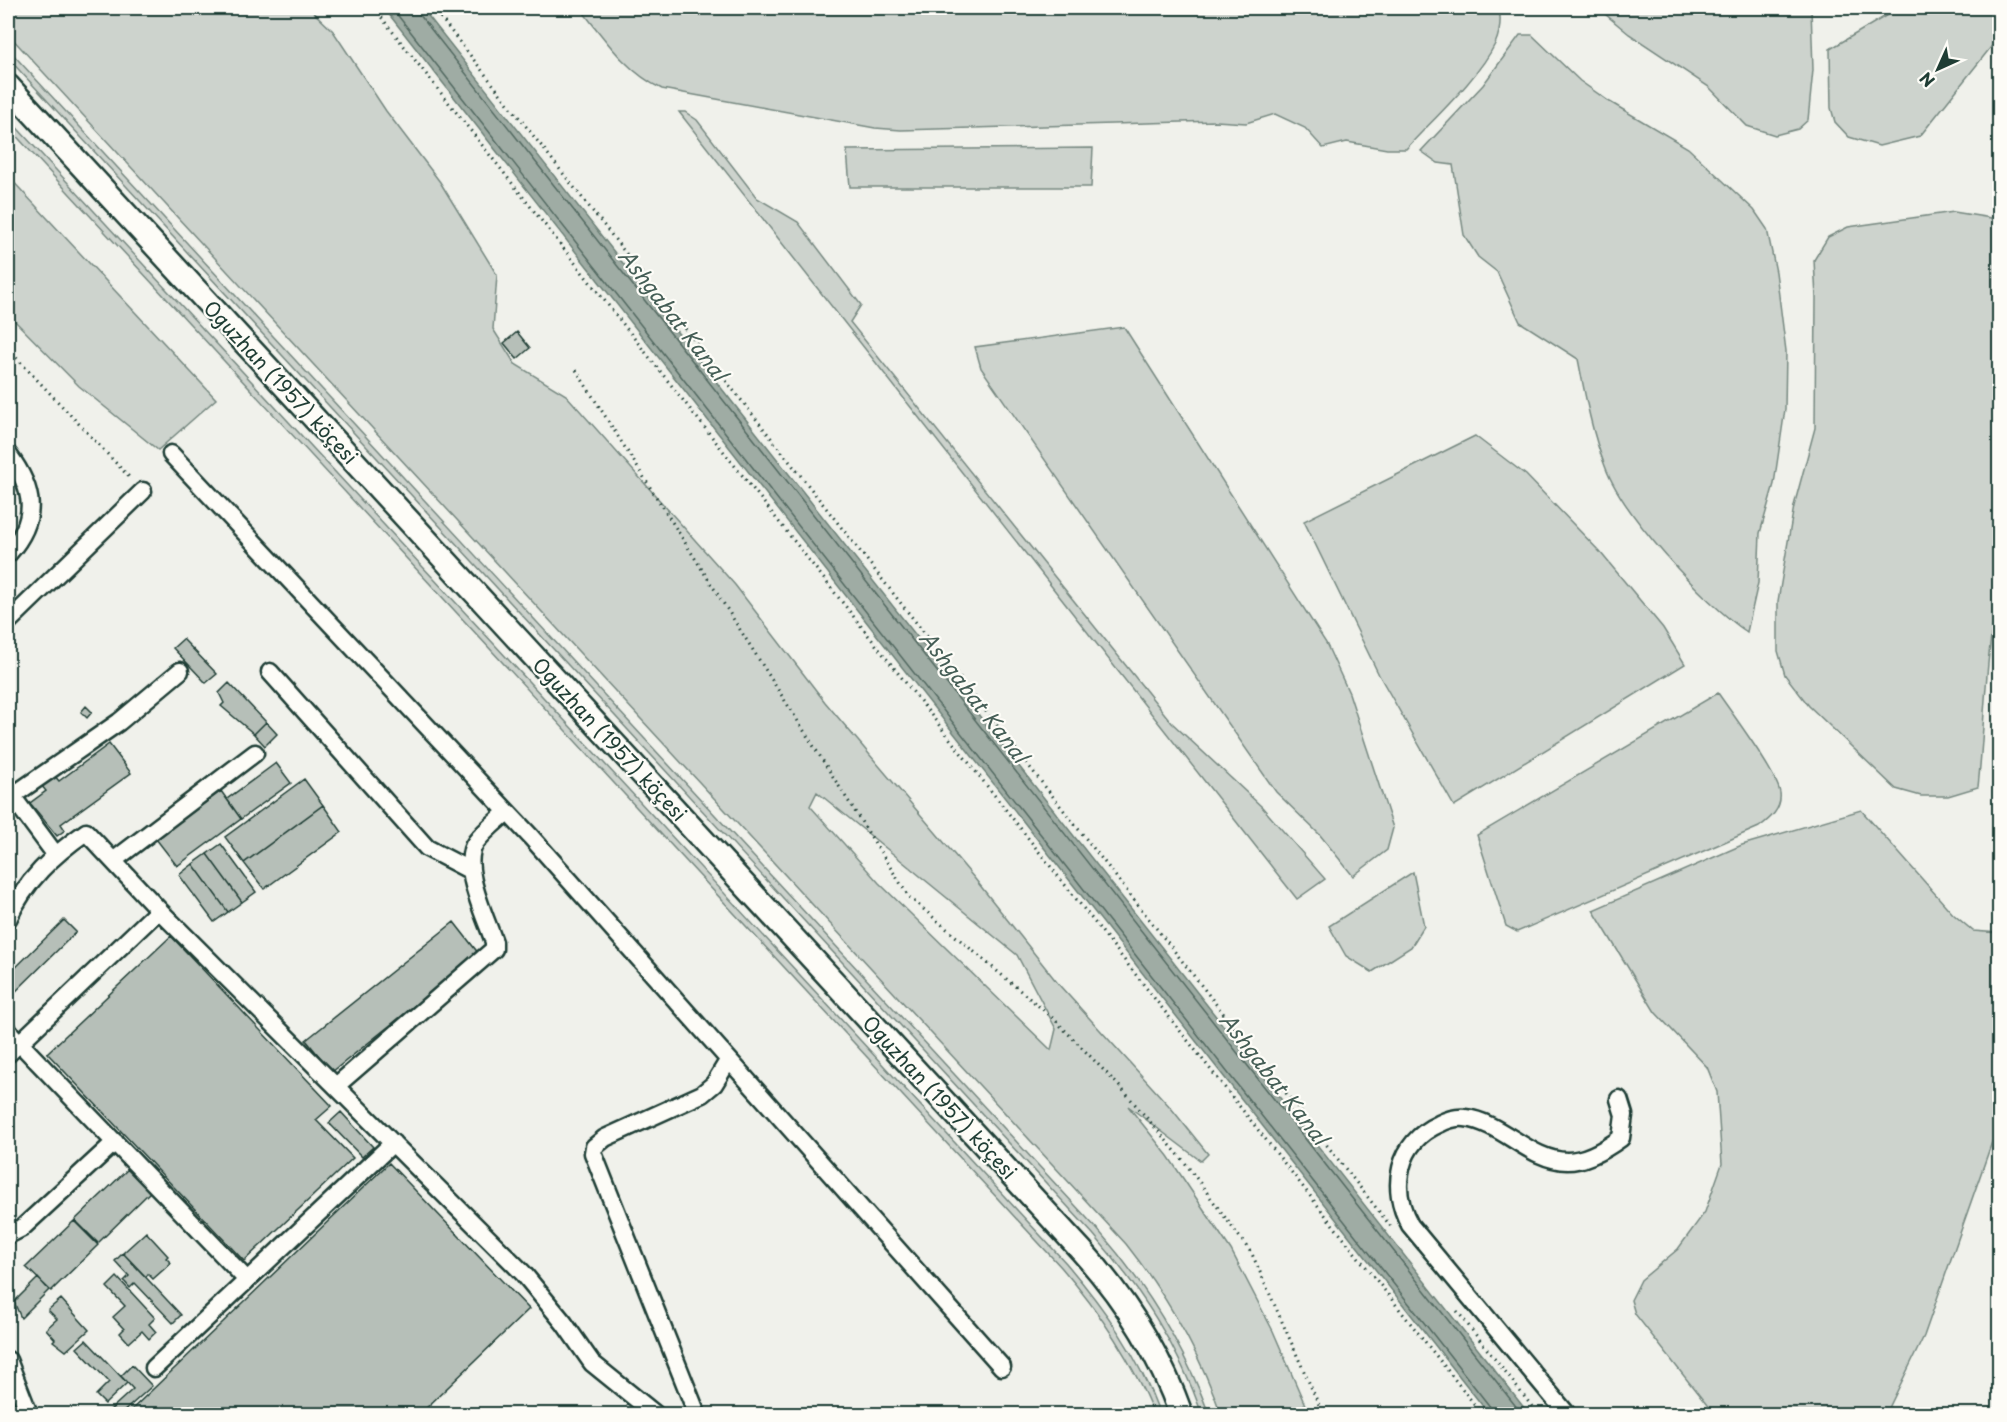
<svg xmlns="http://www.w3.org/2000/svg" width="2007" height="1422" viewBox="0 0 2007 1422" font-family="'Playpen Sans',sans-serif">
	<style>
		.green { fill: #cdd3cd; stroke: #768880; stroke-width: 1.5; fill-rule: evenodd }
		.water { fill: #9faca4; stroke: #6c8077; stroke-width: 1.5 }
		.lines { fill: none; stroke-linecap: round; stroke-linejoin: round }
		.shore { stroke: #526961; stroke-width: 1.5 }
		.building { fill: #b6bfb8; stroke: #1f3d34; stroke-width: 1.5 }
		.minor-casing { stroke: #1f3d34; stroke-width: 21 }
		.major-casing { stroke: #1f3d34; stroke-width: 27 }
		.path { stroke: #1f3d34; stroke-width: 3; stroke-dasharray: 1.5 4.5; stroke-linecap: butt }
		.minor { stroke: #fdfcf7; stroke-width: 16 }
		.major { stroke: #fdfcf7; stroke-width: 22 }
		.labels { text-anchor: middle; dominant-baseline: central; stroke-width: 4.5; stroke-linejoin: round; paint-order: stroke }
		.street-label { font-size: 20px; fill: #1f3d34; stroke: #fdfcf7 }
		.water-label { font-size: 21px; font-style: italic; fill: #455e56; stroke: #fdfcf7 }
	</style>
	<rect width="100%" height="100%" fill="#f0f1eb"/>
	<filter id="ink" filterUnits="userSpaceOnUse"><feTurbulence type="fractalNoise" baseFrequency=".0167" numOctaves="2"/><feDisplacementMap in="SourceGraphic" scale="12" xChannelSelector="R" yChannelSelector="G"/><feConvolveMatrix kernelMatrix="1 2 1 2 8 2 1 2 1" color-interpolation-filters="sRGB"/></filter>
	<g filter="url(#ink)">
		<path class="green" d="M8,8H309L333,31L386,111L440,182L497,275L493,329L515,364L566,395L735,585L825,702L975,879L1060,986L1171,1108L1208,1154L1201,1161L1128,1106L1168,1156L1231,1250L1273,1331L1309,1414H1221C1199,1351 1167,1296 1126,1244L8,34ZM817,792L1017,955L1056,1029L1051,1050L879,883L810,806Z
			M580,8H1499C1501,19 1500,33 1495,44C1478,79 1432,120 1406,149H1387L1347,142L1323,148L1305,128L1275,114L1246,123L1216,121L901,130L875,128L662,89C626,72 604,38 580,8Z
			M1601,8H1811L1813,70L1808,120L1798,129L1775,135L1747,126L1709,87L1629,34L1605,14Z
			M1899,8H1999V37L1920,136L1879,146L1849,137L1835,122L1831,108L1830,49Z
			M1520,35H1532L1580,81L1610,102L1688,148L1754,210L1767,229L1776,272L1786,351L1785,409L1774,484L1760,533L1758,583L1747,632C1705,604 1622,514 1605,466C1592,433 1585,395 1578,359L1520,322L1497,272L1478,257L1464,235L1453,165L1438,163L1421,151L1483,85Z
			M8,49L1098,1230C1147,1286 1183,1344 1209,1414H1202C1178,1346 1141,1289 1093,1234L8,58Z
			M679,112H685L697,120L757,198L798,222L861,305L850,322L1172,723L1262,807L1325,879L1297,899Z
			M8,118L1066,1263C1105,1309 1139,1357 1160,1414H1154C1131,1359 1100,1312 1061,1267L8,127Z
			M1093,148L1091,187H850L847,150Z
			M8,176L216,399L158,450L79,386L8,314Z
			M1954,212L1991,218L1999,224V590C1985,654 1985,721 1978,787L1948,796H1921L1896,789L1809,706L1785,675L1778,651V601L1794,506L1815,428L1816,298L1814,260L1828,237L1848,227Z
			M1124,327L1326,643L1349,693L1393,828L1387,850L1353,876L1320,835L1276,792L981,368L975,347Z
			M1475,436L1526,475L1600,552L1663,628L1685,664L1454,806L1379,675L1304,521Z
			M1718,693C1731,712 1778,775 1780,793C1782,809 1770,819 1759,827L1517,932L1506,926L1477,835Z
			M1861,810L1953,914L1973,931L1999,933V1122L1924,1336L1886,1414H1714L1635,1314L1631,1300L1641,1280L1678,1249L1705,1212L1722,1164L1717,1092L1707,1067L1655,1012L1593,910L1742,845Z
			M1413,872L1424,926L1411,947L1372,972L1346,956L1329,926Z"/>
		<path class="water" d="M384,8H422L1529,1414H1489Z"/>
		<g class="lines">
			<path class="shore" d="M392,8L1491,1408L1493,1414
				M417,8L419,14L1522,1414"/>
		</g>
		<path class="building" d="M517,332L530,348L517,359L504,343Z
			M183,639L217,674L206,683L173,648Z
			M229,683L266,722L254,734L221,706L224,703L219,693Z
			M86,706L92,712L87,718L81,712Z
			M266,722L277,734L265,746L254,734Z
			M109,744L131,773L61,824L65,830L57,836L30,803L46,791L41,785L54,775L59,781Z
			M276,763L291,783L241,819L227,799Z
			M304,779L323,805L244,863L225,837Z
			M221,791L241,819L177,866L156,839Z
			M323,805L342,832L264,889L244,863Z
			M221,844L256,892L242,902L207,854Z
			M207,854L242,902L228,912L193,864Z
			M193,864L228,912L214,922L179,875Z
			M64,920L76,932L8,999V975Z
			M454,922L479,954L332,1072L306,1040Z
			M171,936L332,1106L316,1120L353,1158L244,1261L47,1053Z
			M341,1112L373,1147L362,1157L329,1123Z
			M389,1163L529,1309L420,1414H127Z
			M128,1169L150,1192L98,1243L75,1220Z
			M74,1221L98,1245L51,1291L26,1267Z
			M146,1232L168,1256L166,1258L171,1263L153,1279L148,1274L146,1277L123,1253Z
			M123,1253L181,1315L173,1323L135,1283L130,1288L124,1281L129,1276L115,1261Z
			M117,1277L155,1318L149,1324L156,1332L149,1339L142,1331L129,1343L120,1333L124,1329L113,1317L125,1306L107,1287Z
			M38,1278L49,1290L21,1318L14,1302Z
			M61,1299L89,1330L66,1351L53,1341L55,1339L46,1329L57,1319L48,1310Z
			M86,1340L127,1383L105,1404L96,1395L109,1382L77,1348Z
			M132,1365L152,1386L121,1414H112L109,1411L133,1389L121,1376Z"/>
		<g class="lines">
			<g class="minor-casing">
				<path id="minor" d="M8,454C35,490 39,519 8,554
					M171,454L531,837L1002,1367
					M8,622L143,491
					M270,672L427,848L471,871
					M12,796L55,854
					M8,799L119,722L180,671
					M113,861L255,753
					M8,919C25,881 53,855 86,832L159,910L523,1273L564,1323L592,1363L655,1414
					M8,1031L247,1280
					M8,1054L159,910
					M336,1086L494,949V942C486,918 459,864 476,842C484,831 497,821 507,812
					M8,1235L22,1228L115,1142
					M8,1360L29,1414
					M154,1368L393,1143
					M697,1414L593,1153L594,1147L605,1138L702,1094L714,1084L728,1061
					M1567,1414L1410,1225C1389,1188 1398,1142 1439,1124C1447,1120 1456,1117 1465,1118C1502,1122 1530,1161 1567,1161C1586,1161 1606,1149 1621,1138L1624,1115L1619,1099"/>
			</g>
			<g class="major-casing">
				<path id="major" d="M8,86L1081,1250C1125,1299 1159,1352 1181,1414"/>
			</g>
			<path class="path" d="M374,8L1482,1414
				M433,8L1392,1228
				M8,349L131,479
				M576,370L909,897L1054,1019L1122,1089L1183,1160L1252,1254L1323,1414
				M1457,1311L1538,1414"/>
			<use href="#minor" class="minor"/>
			<use href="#major" class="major"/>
		</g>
	</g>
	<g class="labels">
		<g class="street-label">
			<text transform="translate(281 382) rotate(47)">Oguzhan (1957) köçesi</text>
			<text transform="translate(610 739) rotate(47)">Oguzhan (1957) köçesi</text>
			<text transform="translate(940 1097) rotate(47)">Oguzhan (1957) köçesi</text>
		</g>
		<g class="water-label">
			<text transform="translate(674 314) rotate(52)">Ashgabat Kanal</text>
			<text transform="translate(975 696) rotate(52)">Ashgabat Kanal</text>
			<text transform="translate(1275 1078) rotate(52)">Ashgabat Kanal</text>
		</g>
	</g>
	<rect width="2007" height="1422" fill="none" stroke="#fdfcf7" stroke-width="30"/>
	<rect x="15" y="15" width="1977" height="1392" fill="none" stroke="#1f3d34" stroke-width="2" filter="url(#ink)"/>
	<g transform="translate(1938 69) rotate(225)" stroke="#fdfcf7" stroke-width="4.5" paint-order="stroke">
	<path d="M0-4.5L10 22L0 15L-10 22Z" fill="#1f3d34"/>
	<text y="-9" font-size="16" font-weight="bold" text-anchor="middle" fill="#1f3d34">N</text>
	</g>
</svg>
